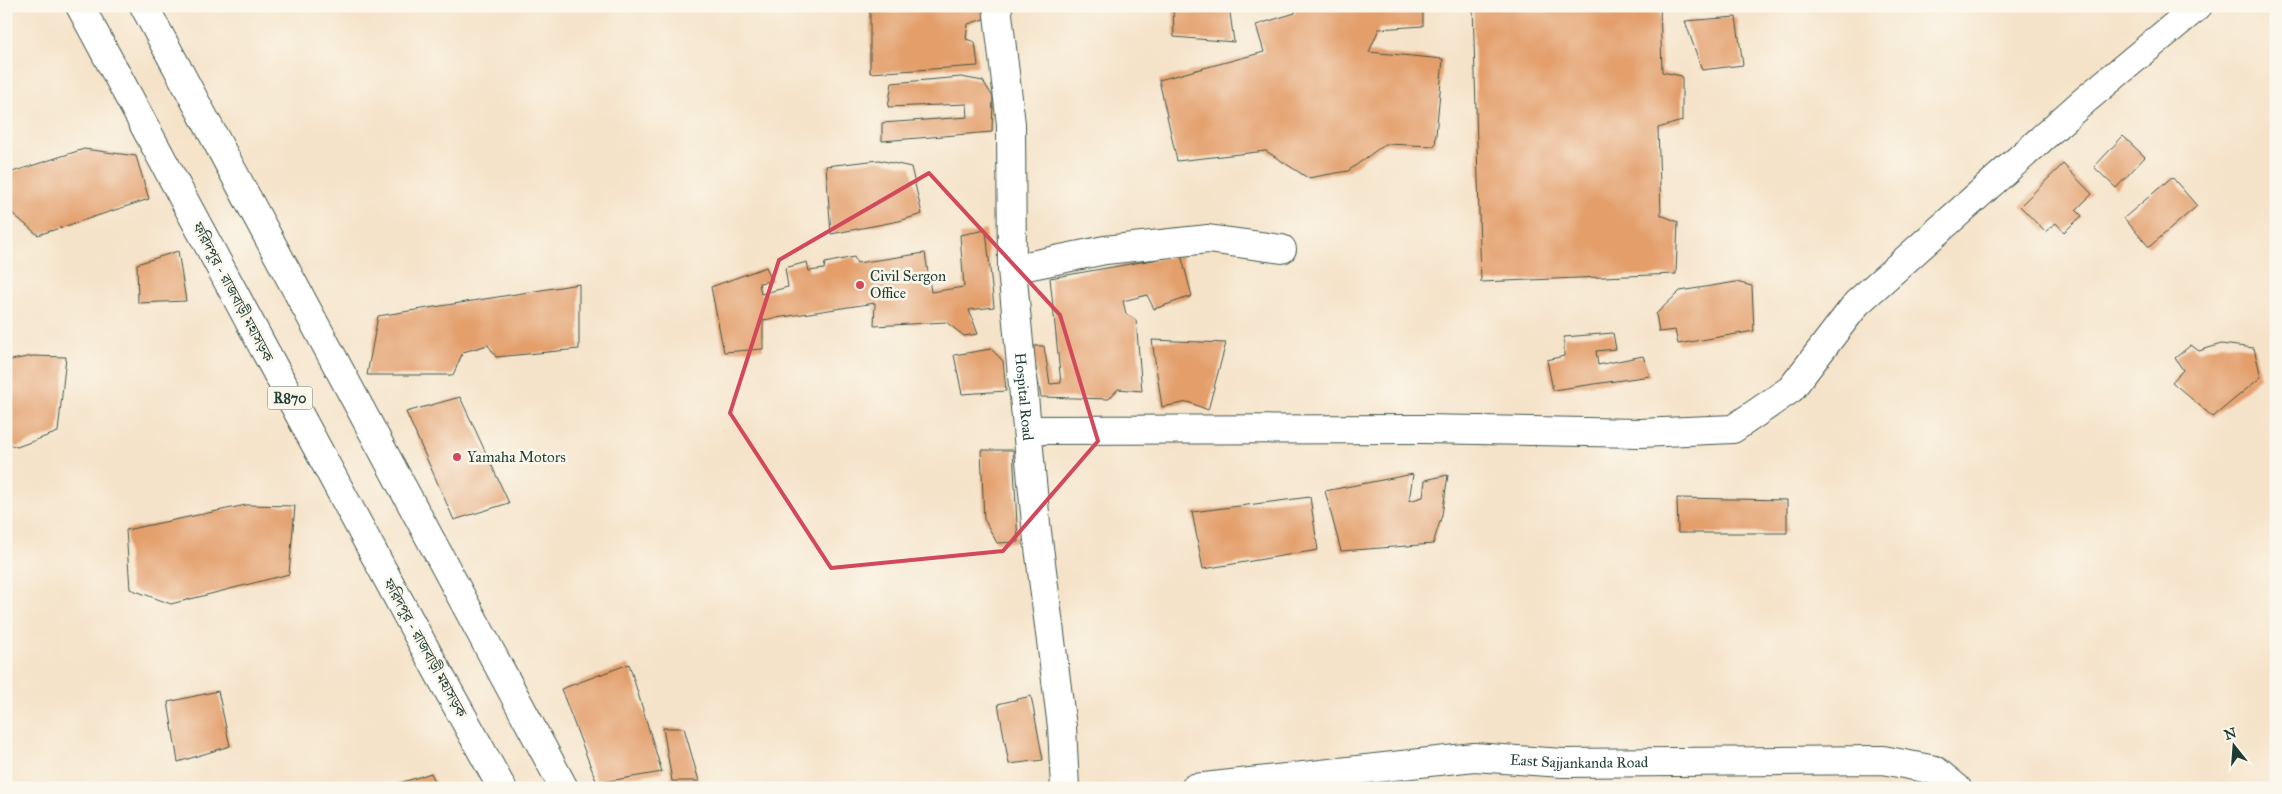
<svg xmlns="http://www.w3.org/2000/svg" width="2282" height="794" viewBox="0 0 2282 794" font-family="'IM FELL Great Primer','Noto Serif Bengali',serif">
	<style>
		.building { fill: #e39e6a }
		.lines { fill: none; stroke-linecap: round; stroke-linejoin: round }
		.minor-casing { stroke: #3f564a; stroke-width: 30 }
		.primary-casing { stroke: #3f564a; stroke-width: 30 }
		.minor { stroke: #fff; stroke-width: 28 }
		.primary { stroke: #fff; stroke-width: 28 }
		.marked { fill: none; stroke: #d1495b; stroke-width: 4; stroke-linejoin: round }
		.poi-dot { fill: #d1495b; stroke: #fbf7ec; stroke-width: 2 }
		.labels { text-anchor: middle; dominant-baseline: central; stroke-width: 5; stroke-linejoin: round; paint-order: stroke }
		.shield { fill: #fbf7ec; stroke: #61756b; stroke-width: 1 }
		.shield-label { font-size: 14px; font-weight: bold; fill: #1f3d34 }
		.poi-label { font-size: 15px; fill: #1f3d34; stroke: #fbf7ec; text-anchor: start }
		.street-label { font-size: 15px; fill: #1f3d34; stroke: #fbf7ec }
	</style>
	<rect width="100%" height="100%" fill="#fbf7ec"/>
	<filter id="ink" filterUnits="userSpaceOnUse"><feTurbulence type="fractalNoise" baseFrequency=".02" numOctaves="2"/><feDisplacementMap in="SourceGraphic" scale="10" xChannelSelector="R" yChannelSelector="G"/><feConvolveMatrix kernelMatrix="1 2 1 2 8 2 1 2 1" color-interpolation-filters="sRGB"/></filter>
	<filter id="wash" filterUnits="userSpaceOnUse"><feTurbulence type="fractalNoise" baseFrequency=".0096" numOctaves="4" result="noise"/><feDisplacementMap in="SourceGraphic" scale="20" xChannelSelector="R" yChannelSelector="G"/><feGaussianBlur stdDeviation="1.12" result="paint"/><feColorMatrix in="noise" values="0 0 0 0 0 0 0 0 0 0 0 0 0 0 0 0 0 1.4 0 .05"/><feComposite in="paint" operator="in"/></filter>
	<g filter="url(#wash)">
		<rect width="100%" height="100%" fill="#f5e3c9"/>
		<g id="blocks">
			<path class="building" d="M870,6H983L984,19L968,24L966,39L975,42L978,66L870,73Z
				M1173,6H1229L1234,42L1174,37Z
				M1295,6H1423V26L1379,29L1369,52L1443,59L1435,146L1385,144L1348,171L1308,178L1266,151L1177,161L1159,80L1264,52L1256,25L1295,13Z
				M1473,6H1660L1662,72L1682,76V121L1658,128L1661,215L1678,222L1676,274L1481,282Z
				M1736,17L1743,65L1702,70L1685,21Z
				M961,77L983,81L993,97L992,132L882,141V123L968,117L967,104L888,107L892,83Z
				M2123,136L2145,157L2116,188L2094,167Z
				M84,149L136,156L149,199L38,235L13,214L6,197V174Z
				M879,160L911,167L922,214L899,221L831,234L826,166Z
				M2063,164L2092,194L2076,210L2082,216L2064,232L2056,223L2045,232L2020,206Z
				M2172,177L2197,206L2149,247L2124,218Z
				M986,230L994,307L969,310L978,334L964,336L946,322L874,326L875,303L763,320V349L724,352L711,287L766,267L772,281L759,283L761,294L788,287L785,268L807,262L809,271L824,269L825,263L854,257L857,263L925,253L931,292L964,287L960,235Z
				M178,251L186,301L138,303L137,264Z
				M1181,255L1192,296L1154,309L1147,295L1123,301L1126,314L1136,320L1142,391L1118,389L1109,399L1041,397L1032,346H1044L1050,384L1061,383L1050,278Z
				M1736,282L1752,286L1754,331L1678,344L1675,330L1659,332L1656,314L1680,291Z
				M579,284V349L496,357L488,345L463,352L453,375H367L378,316Z
				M1613,333L1616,349L1596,351L1598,365L1643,356L1650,376L1553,390L1547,360L1564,356V337Z
				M1152,340L1226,343L1208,410L1188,402L1162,407Z
				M2221,344L2254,348L2261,377L2213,417L2172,382L2183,370L2175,358L2191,345L2199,351Z
				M991,349L1003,361L1006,391L962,394L954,355Z
				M33,356L66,357L58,432L17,447L6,443V361Z
				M460,397L509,503L454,520L406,412Z
				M981,450H1013L1018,542L997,543L984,519Z
				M1413,474L1409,501L1423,497L1425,480L1448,475L1442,515L1433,544L1341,551L1325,491Z
				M1310,497L1318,550L1203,569L1192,512Z
				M1677,498L1787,500V533H1678Z
				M246,505L295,506L289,574L171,604L130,589L126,530Z
				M629,664L662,772L597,783L561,689Z
				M218,691L230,746L178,762L168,702Z
				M1031,696L1043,760L1009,764L998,704Z
				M663,728H684L699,781H672Z
				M431,773L438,788H388V787Z"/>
		</g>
	</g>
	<g filter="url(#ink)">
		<use href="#blocks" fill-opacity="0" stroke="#3f564a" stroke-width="1"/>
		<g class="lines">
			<g class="minor-casing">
				<g id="minor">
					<path id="s1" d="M997,6L1011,124L1012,269L1036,524L1062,727L1065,788"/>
					<path d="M1012,269L1105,250L1208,239L1282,249"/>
					<path d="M1028,430L1423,429L1640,433L1733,429L1791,389L1857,303L2084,101L2198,6"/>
					<path id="s2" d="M1195,788L1474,757L1563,763L1883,760L1935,770L1957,788"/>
				</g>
			</g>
			<g class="primary-casing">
				<path id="primary" d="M80,6L416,632L502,788
					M144,6L564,788"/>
			</g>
			<use href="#minor" class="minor"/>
			<use href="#primary" class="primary"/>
		</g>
	</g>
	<path class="marked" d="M929,173L1060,315L1098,441L1003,551L831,568L730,413L779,260Z"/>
	<g class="poi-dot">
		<circle cx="860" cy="285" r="5"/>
		<circle cx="457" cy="457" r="5"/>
	</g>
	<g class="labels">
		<rect class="shield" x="267.5" y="386.5" width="45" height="23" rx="4"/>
		<g class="shield-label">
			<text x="290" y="398">R870</text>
		</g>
		<g class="poi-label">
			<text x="870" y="276">Civil Sergon<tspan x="870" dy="17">Office</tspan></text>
			<text x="467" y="457">Yamaha Motors</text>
		</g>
		<g class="street-label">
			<text transform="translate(233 292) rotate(62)">ফরিদপুর - রাজবাড়ী মহাসড়ক</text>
			<text stroke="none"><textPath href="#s1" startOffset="392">Hospital Road</textPath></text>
			<text transform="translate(425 648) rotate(61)">ফরিদপুর - রাজবাড়ী মহাসড়ক</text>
			<text stroke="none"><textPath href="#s2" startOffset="386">East Sajjankanda Road</textPath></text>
		</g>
	</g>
	<rect width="2282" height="794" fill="none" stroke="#fbf7ec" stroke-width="25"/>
	<g transform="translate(2234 746) rotate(343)" stroke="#fbf7ec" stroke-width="4" paint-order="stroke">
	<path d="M0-4L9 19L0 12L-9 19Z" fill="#1f3d34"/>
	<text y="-8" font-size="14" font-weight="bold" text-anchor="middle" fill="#1f3d34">N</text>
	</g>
</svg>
